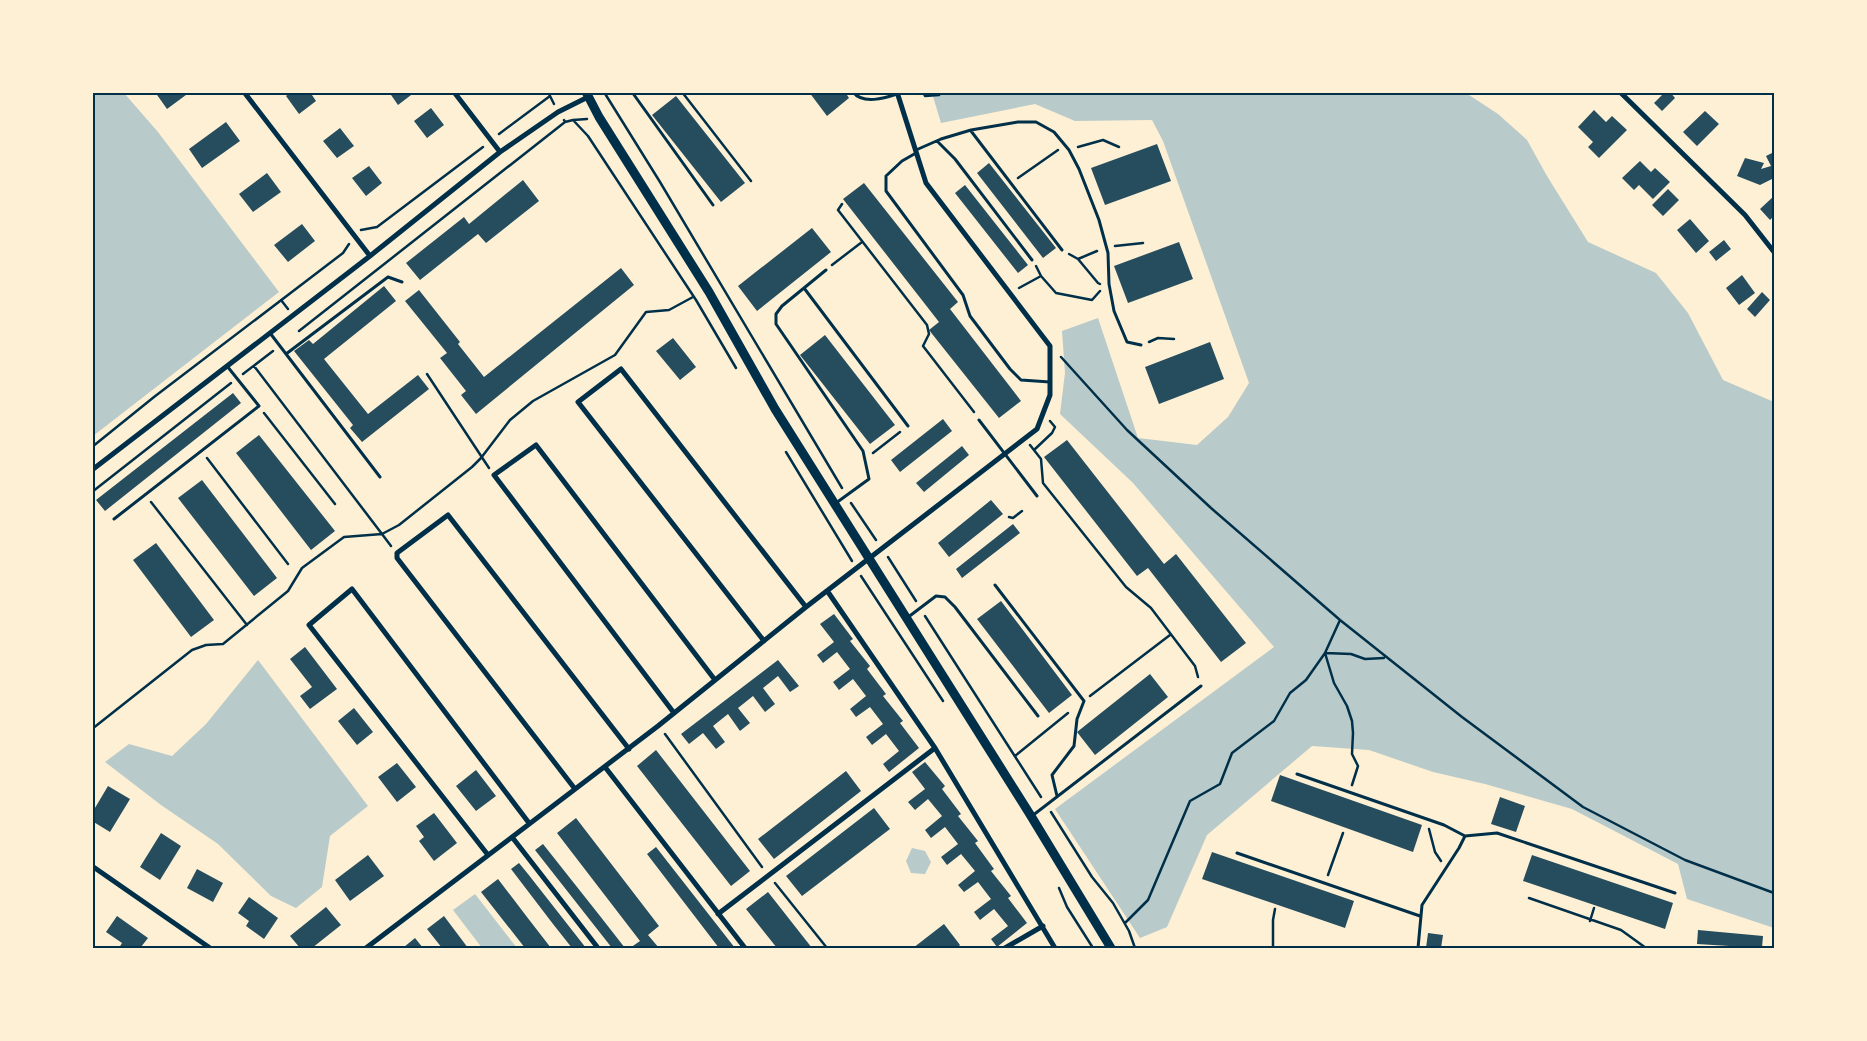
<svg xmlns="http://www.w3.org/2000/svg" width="1867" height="1041" viewBox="0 0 1867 1041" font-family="Georgia,serif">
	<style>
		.green { fill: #b9caca }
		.building { fill: #264d5e }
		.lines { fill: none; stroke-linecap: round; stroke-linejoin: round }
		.path { stroke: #003049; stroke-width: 2.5 }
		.service { stroke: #003049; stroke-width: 3 }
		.minor { stroke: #003049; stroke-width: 5 }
		.tertiary { stroke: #003049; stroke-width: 9 }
		.neatline { fill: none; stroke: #003049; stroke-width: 2 }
	</style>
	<rect width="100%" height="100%" fill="#fdf0d5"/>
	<path class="green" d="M93,92L124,93L158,132L279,292L93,436Z
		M932,93H1466L1498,114L1527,140L1547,176L1588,242L1656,273L1688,313L1723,380L1774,402V928L1687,899L1678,864L1572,809L1485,784L1433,772L1369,750L1312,746L1207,835L1167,927L1140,938L1055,809L1274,647L1133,483L1060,414L1065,373L1062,331L1098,318L1138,438L1197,445L1228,417L1249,383L1163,141L1152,120L1075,121L1035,104L941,123Z
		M258,660L368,806L330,836L322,887L296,908L271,896L218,844L161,805L105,762L129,744L172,756L206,724Z
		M912,848L925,851L931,862L925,874L911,873L906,861Z
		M475,894L517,948H482L453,910Z"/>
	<path class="building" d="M155,92H190L167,109Z
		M291,92H310L316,101L299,114L286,96Z
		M389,92H415L398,105Z
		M809,92H845L849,98L827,116Z
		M1665,92H1670L1675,98L1662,111L1654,103Z
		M676,96L745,183L721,202L652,115Z
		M431,108L444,125L427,138L414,121Z
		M1594,110L1606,122L1612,116L1627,130L1599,158L1588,147L1593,142L1578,127Z
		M1705,111L1719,124L1697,146L1683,132Z
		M226,122L240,141L202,168L189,149Z
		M340,128L354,146L337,158L323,141Z
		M1157,144L1171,181L1105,205L1091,168Z
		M1774,152V178L1760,185L1737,176L1745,158L1764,163L1761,169L1771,166L1766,156Z
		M1640,161L1651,172L1655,168L1670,182L1653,199L1639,185L1634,190L1622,178Z
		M989,163L1056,248L1043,258L977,173Z
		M369,166L382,183L366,196L352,178Z
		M267,173L281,192L253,212L239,194Z
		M523,180L539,201L486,243L478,234L420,280L406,263L464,217L469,224Z
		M864,183L958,302L950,309L1021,401L999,418L929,330L939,322L843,199Z
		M965,185L1028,265L1018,273L955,193Z
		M1668,189L1679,200L1663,216L1652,205Z
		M1774,196V216L1770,220L1760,209Z
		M1690,219L1709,241L1696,253L1677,230Z
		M302,224L315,241L288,262L274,245Z
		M812,228L831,252L757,311L738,286Z
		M1724,240L1731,249L1716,261L1709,252Z
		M1179,242L1193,279L1128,303L1114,266Z
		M621,268L634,285L476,414L461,395L466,391L440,358L447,353L405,301L419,290L460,342L458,344L484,377Z
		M1742,275L1755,293L1739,305L1726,288Z
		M384,286L396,301L324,359L368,414L418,375L429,389L362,442L350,428L353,425L294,351L309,340L313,344Z
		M1762,292L1770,300L1755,317L1747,309Z
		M825,335L895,425L870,444L800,355Z
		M673,338L696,367L680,380L656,351Z
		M1210,342L1224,379L1159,404L1145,367Z
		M233,393L241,403L105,511L96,500Z
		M943,419L952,431L900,472L891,460Z
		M259,435L335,531L311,550L236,453Z
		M1067,440L1164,564L1176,554L1246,643L1221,662L1148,568L1137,576L1044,457Z
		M962,446L969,455L924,492L916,483Z
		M202,480L277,578L254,596L178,498Z
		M991,500L1003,514L949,557L938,543Z
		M1013,524L1020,533L962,578L956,569Z
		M156,543L214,620L191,637L133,560Z
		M1001,601L1072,695L1049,713L977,619Z
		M834,614L853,639L850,641L870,666L867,669L886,694L883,696L903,721L900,723L919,748L889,772L883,764L899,751L886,734L872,745L866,737L883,724L870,707L856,717L850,709L866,696L853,679L839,690L833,682L850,669L837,652L823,663L817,655L834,642L820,624Z
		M305,647L337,689L310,709L300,696L312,687L290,659Z
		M778,660L799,686L790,692L778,676L763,688L775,704L765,712L753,696L738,708L750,723L740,731L728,714L713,726L725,742L716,749L703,733L689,744L681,734Z
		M1150,674L1168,697L1095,755L1077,732Z
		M354,708L373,732L357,745L338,721Z
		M656,750L750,871L731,886L637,766Z
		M925,762L945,786L942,789L961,814L958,816L978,841L975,843L994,869L991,871L1011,896L1008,898L1027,923L997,947L991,939L1008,926L994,909L980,920L974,912L991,899L978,882L964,892L958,885L975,871L961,854L947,865L941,857L958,844L945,827L931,838L925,830L942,816L928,799L915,810L908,802L925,789L912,772Z
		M397,763L416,787L397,802L378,777Z
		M476,770L496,796L476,811L456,786Z
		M846,771L861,791L774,859L758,839Z
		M1280,775L1422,825L1413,852L1271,801Z
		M108,786L130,799L110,832L92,821V813Z
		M1500,797L1525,806L1516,832L1491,824Z
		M874,808L890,829L802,896L786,876Z
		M434,813L457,843L434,861L419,841L424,837L416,826Z
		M576,818L659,926L648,935L659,948H630L640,941L557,833Z
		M161,833L181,846L160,880L140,867Z
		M543,844L600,916L625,948H612L535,850Z
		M656,847L735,948H719L647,854Z
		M1212,852L1354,901L1345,928L1202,879Z
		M368,855L384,876L350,901L335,880Z
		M1532,855L1673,903L1665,929L1523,881Z
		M519,863L528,874L586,948H572L553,924L511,869Z
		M197,869L223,883L213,902L187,888Z
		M498,879L527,917L551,948H525L481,892Z
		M768,892L812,948H777L746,909Z
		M249,897L278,918L264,939L246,926L249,921L238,913Z
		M326,907L341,925L312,948H300L290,936Z
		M117,916L148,938L141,947L144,948H119L122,943L106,932Z
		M444,916L468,948H442L427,929Z
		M944,924L960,945L957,948H913Z
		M1698,930L1763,936L1762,948L1697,944Z
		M1428,933L1443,935L1441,948H1426Z
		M415,938L423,948H405L404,947Z"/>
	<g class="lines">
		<path class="path" d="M548,92L554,104
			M604,92L660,182L842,488
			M682,92L751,181
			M923,92L925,96L939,95L941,92
			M564,120L565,122L573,120L588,136L696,300L736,368
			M573,120L587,119
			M499,134L550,96
			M1078,147L1103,140L1119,147
			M1018,178L1058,150
			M842,204L838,210L927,325L929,334L923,346L974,412
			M361,230L377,227L483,147
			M1115,246L1143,243
			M1069,254L1078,259L1098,283L1100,284
			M1078,259L1097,251
			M832,265L862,242
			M1036,266L1041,276
			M1019,288L1041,276L1056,293L1092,300L1100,291
			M281,300L288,309
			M299,331L565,122
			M1149,342L1158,338L1174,339
			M1061,357L1127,430L1211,508L1340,620L1462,717L1583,807L1685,860L1774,893
			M243,374L273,351
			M427,374L489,468
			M264,413L335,504
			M1030,445L1041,459L1043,483L1126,587L1151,608L1195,666L1198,677
			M92,447L154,397L343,253L349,244
			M1034,450L1052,433L1055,427L1050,421
			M786,452L852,561
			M873,453L900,432
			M207,458L288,564
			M92,492L231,383
			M151,502L247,625
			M851,503L876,540
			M1009,517L1013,518L1022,511
			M391,546L382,534L399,525L472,467L481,458L510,420L533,401L615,355L646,312L669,310L693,297
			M888,557L916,601
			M861,576L943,701
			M925,616L1041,797
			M1090,696L1170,635
			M92,729L192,650L206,645L223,644L288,591L302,568L344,537L382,534L254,366
			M665,734L762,867
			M1015,756L1068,713
			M1352,785L1358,766L1352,754L1353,733L1352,721L1347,706L1334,683L1325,653L1351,654L1365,659L1384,658
			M1051,812L1092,877L1113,903L1129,931L1135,948
			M1429,829L1435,852L1441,861
			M1328,875L1343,833
			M775,883L827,948
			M1059,888L1067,907L1093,948
			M1529,898L1621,930L1646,948
			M1590,921L1594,908
			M1125,923L1148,900L1190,801L1220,784L1232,753L1274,721L1290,693L1306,680L1325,653L1340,620
			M1273,948V920L1275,909"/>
		<path class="service" d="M632,92L713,205
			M853,92C863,105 885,98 897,94
			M971,131L1062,250
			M937,141L955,159L1032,260
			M916,150L941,139L971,130L1018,122H1036L1054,132L1069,150L1079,169L1099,220L1108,253L1109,284L1114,311L1127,342L1141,345
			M916,153L902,161L886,176V191L963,295L970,316L1010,369L1021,380L1050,382
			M826,270L782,306L776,314V324L863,451L869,479L836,503
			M804,288L908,426
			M270,333L380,477
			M286,354L388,277L402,282
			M979,420L1037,496
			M114,519L259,406L227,366
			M995,585L1084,701L1077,719L1074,746L1052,775L1057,796
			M907,618L936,596L945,597L955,607L1038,716
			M1297,774L1444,825L1465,836L1497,833L1675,893
			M1032,816L1201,686
			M1237,853L1420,916
			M1418,948L1422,905L1459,848L1465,836"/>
		<path class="minor" d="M244,92L370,256
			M454,92L500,152
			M1620,92L1745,215L1774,252
			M92,470L370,256L500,152L558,112L588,97
			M828,592L935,748L1055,948
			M764,641L578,402L621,369L806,607
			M674,713L494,475L536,445L715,680
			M605,767L745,948
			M575,789L397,558V553L448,515L629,749
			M512,837L598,948
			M488,855L309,625L352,589L529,823
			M92,866L210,948
			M718,914L935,748
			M366,948L658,726L806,607L1037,429L1050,395V346L926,183L897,92
			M1005,948L1043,926"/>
		<path class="tertiary" d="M586,92L599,117L709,292L775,409L1031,816L1111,948"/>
	</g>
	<rect width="1867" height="1041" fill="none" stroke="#fdf0d5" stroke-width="188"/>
	<rect x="94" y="94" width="1679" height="853" class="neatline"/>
</svg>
